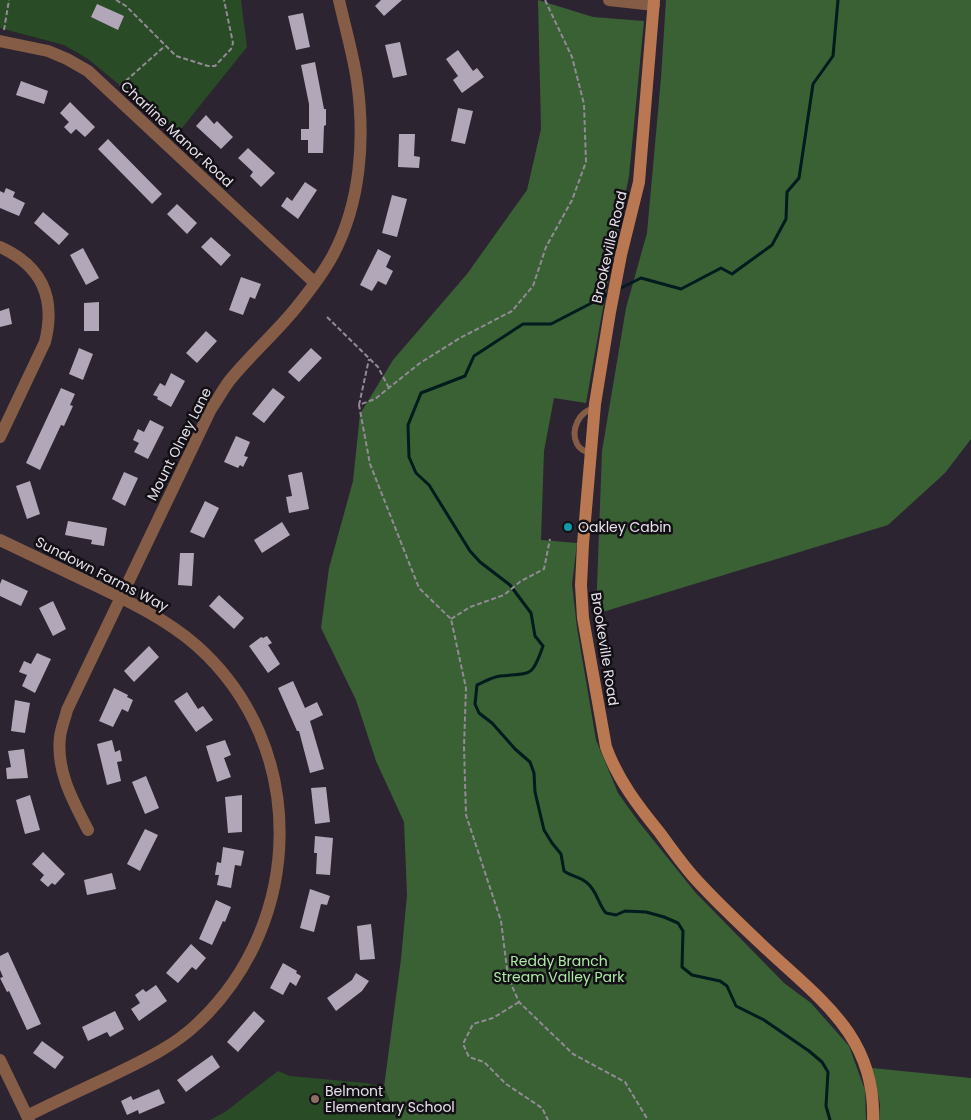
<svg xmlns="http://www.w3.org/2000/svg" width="971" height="1120" viewBox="0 0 971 1120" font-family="Poppins,sans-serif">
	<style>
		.green { fill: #294b25 }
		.forest { fill: #396134 }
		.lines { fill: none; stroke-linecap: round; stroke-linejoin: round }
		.stream { stroke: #011b1f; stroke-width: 3 }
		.building { fill: #b1a7b8 }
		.path { stroke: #928b96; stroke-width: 2; stroke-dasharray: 5 2.5; stroke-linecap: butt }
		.lane { stroke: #855c45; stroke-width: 6 }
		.street { stroke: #855c45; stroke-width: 12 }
		.secondary { stroke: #b97852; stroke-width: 12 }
		.culture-dot { fill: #0f9aa8; stroke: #120f15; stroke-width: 2 }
		.education-dot { fill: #8d6e63; stroke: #120f15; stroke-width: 2 }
		.labels { text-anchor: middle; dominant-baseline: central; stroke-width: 5; stroke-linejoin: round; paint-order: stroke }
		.street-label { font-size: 14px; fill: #e6e0e9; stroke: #120f15 }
		.poi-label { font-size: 14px; fill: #e6e0e9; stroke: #120f15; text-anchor: start }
		.park-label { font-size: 14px; fill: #adeba5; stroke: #120f15 }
	</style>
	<rect width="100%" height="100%" fill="#2c2431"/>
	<path class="green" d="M0,0H241L247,47L178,133L88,59L64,45L0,28Z
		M278,1071L290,1076L366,1083L384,1087L398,1120H210L225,1112Z"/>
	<path class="forest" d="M538,0L593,17L644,21L629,176L602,313L586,403L554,398L544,451L541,540L577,543L572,584L577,628L596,740L618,793L638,821L695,892L784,983L811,1003L849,1046L865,1090L866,1120H398L384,1087L401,959L407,895L404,822L376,761L356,700L321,628L329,568L353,481L360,414L393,360L467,274L527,190L541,129Z
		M666,0H971V439L945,473L888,525L596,614L602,451L626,308L647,233L661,78Z
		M872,1068L971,1078V1120H879L880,1104Z"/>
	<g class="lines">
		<path class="stream" d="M619,289L641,278L681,289L721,268L732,274L772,245L786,219L787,192L799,178L813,84L833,56L838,0
			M609,294L551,324H523L474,356L465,376L421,393L408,425L409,457L416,473L429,485L470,551L480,562L510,585L531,613L535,636L543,646C532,678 531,673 500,676C492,677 484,682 477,685L475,704L479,713L492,723L515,749L530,762L534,773L535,792L544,830L552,843L561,854L564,871C571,876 580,877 586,882C597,890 598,904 606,913L616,915L625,911L646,912L664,917L678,923L683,931L682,967L692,975L720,981L727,986L736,1006L764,1020L809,1051L822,1062L828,1072L826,1106L830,1120"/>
	</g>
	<path class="building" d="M381,0H402L384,16L375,6Z
		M97,4L124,16L118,30L91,17Z
		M303,13L310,47L296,50L288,16Z
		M400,42L407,75L393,78L385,45Z
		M458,50L473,71L477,68L484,77L462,93L453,80L458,76L446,59Z
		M315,62L324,109H326V125L324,126L323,153H308V140H301V129H309V104L301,65Z
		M21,81L48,91L44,104L16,95Z
		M70,102L95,127L85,137L76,129L71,134L64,127L69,122L60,113Z
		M458,108L473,111L465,144L451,141Z
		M206,115L214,124L217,121L233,137L221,149L196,126Z
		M399,134H415L414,156L420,157L419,168L398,167Z
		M108,139L162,194L152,204L98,149Z
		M248,148L275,173L261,187L250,176L253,172L238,158Z
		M305,182L317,190L298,219L281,206L287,197L292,201Z
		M6,188L15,192L13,197L25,203L19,216L0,208V191L4,193Z
		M392,195L407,199L397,237L382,233Z
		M177,204L197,223L187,234L167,214Z
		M43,212L69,234L59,245L34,223Z
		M211,237L231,255L221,266L201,247Z
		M83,248L99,278L86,285L70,255Z
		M378,249L391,256L386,267L393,271L386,285L378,281L372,291L360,285Z
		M241,277L261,284L255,299L250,297L243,315L229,310Z
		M99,302V331H84V303Z
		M9,308L12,324L0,327V311Z
		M206,331L217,341L197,363L186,353Z
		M79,348L93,354L83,380L69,374Z
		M311,348L322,358L299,382L288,372Z
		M171,373L185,381L171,407L157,399L158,397L153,395L160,383L165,386Z
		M61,388L75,394L70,405L73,406L64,426L61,425L40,470L26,463Z
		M273,388L285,397L264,423L252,414Z
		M150,420L164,427L148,459L134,452L139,443L133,440L138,429L144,432Z
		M236,436L250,442L244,456L248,457L243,467L240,465L238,468L224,462Z
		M124,472L138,478L125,506L112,499Z
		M302,472L309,509L289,513L286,497L292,496L288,475Z
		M30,481L40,514L27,519L16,486Z
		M205,501L219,508L204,538L190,532Z
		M68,521L107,528L104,546L91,544L92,540L65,535Z
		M282,522L290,535L262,553L254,540Z
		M180,553H194L192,586L178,585Z
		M2,579L28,591L21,606L0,596V584Z
		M219,595L244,618L234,629L209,606Z
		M53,601L66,629L53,636L39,608Z
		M267,636L272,643L268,645L280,664L268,673L249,646L261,637L263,638Z
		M149,646L159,657L134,682L124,671Z
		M37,653L51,659L35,693L22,686L27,675L19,672L24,661L31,664Z
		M293,681L305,708L317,702L323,715L310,721L324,769L310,773L299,731H297L278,688Z
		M114,688L128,695L127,697L133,700L128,712L122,709L113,727L99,721Z
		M187,692L198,709L203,706L213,720L196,732L174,701Z
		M15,700L30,703L25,733L11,731Z
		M112,740L115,752L120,750L122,761L117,762L121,781L107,785L97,744Z
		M225,740L231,755L224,758L231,777L217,782L206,746Z
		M24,749L28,778L7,779L6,768L11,767L8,751Z
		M146,776L159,808L145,814L132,782Z
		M326,787L330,822L315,824L311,788Z
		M30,795L40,830L25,834L16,800Z
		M242,795V832L228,833L225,797Z
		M145,829L158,835L140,871L127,864Z
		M315,836L333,838L330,875L316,874L317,853H314Z
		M223,847L244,851L241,866L235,865L231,888L217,885L219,875H215L217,862L221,863Z
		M43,852L65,874L55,885L52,883L48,887L40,880L44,875L32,864Z
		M112,873L116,889L87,895L84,880Z
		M310,889L330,896L327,905L321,904L314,932L300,928Z
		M216,900L231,907L225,922L223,921L212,945L199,939Z
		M371,924L375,959L360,960L357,926Z
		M191,944L206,958L196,970L192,967L178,983L166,973Z
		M8,952L41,1024L27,1030L9,991L7,992L0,978L3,977L0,970V956Z
		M283,963L297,971L296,973L301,976L296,986L290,982L283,995L270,988Z
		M356,973L369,981L362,991L336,1011L327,998L352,980Z
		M156,985L167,1001L139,1021L131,1009L140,1003L135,995L143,989L146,992Z
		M115,1011L124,1029L110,1037L107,1032L88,1041L82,1027Z
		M254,1011L265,1021L238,1052L227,1042Z
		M42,1041L64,1057L55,1069L33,1053Z
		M212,1055L220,1067L186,1092L177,1080Z
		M159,1089L165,1103L139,1114L138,1110L127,1115L121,1101L131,1096L133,1100Z"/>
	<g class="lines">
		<path class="path" d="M116,0L126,6L176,56L208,66H215L231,49L233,43L224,0
			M545,0L572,57L584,104L586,162L572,200L546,247L533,286L512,311L460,338L420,363L375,399L359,405L370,464L419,588L451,619L466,688L464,747L466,815L501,921L508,977L519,1002L573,1054L625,1082L648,1120
			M4,30L9,0
			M120,86L165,46
			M327,317L378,367L389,388
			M359,405L369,359
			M451,619L470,607L504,595L521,581L544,569L550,539
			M519,1002L493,1018L473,1024L463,1044L469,1057L484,1062L506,1084L542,1108L548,1120"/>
		<path class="lane" d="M591,453C585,451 580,450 577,444C570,430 579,411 595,408"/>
		<path class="street" d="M609,0L654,5
			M0,41L48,51L67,59L88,71L315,283
			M0,247C42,266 56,298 45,342L0,437
			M0,540C29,554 59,568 88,582C126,600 165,618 197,646C309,746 305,922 198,1023C173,1047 142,1061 111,1076C83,1089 55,1102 27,1116
			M88,830C73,801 56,771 60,737C61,728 65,719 67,710L211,409C218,399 223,389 230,380C251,354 278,331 299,304C311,289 324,272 333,255C361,202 365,139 357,81C353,54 345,27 339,0
			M0,1060L29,1120"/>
		<path class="secondary" d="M654,0L639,182L621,255L610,312L595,404L583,544L581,585L583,618L606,747C618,780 638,806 660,833C670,847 681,862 692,875C713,899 737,921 759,942C815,996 876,1033 873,1120"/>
	</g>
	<circle class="culture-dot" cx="568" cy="527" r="5"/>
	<circle class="education-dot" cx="315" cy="1099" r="5"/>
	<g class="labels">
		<g class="street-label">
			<text transform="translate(177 134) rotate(43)">Charline Manor Road</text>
			<text transform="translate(609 247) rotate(-77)">Brookeville Road</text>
			<text transform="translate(179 444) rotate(-63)">Mount Olney Lane</text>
			<text transform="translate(102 574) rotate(27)">Sundown Farms Way</text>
			<text transform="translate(605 649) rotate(81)">Brookeville Road</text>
		</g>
		<g class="poi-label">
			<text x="578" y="527">Oakley Cabin</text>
			<text x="325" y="1091">Belmont<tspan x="325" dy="16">Elementary School</tspan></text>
		</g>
		<g class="park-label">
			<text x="559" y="961">Reddy Branch<tspan x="559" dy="16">Stream Valley Park</tspan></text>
		</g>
	</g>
</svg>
